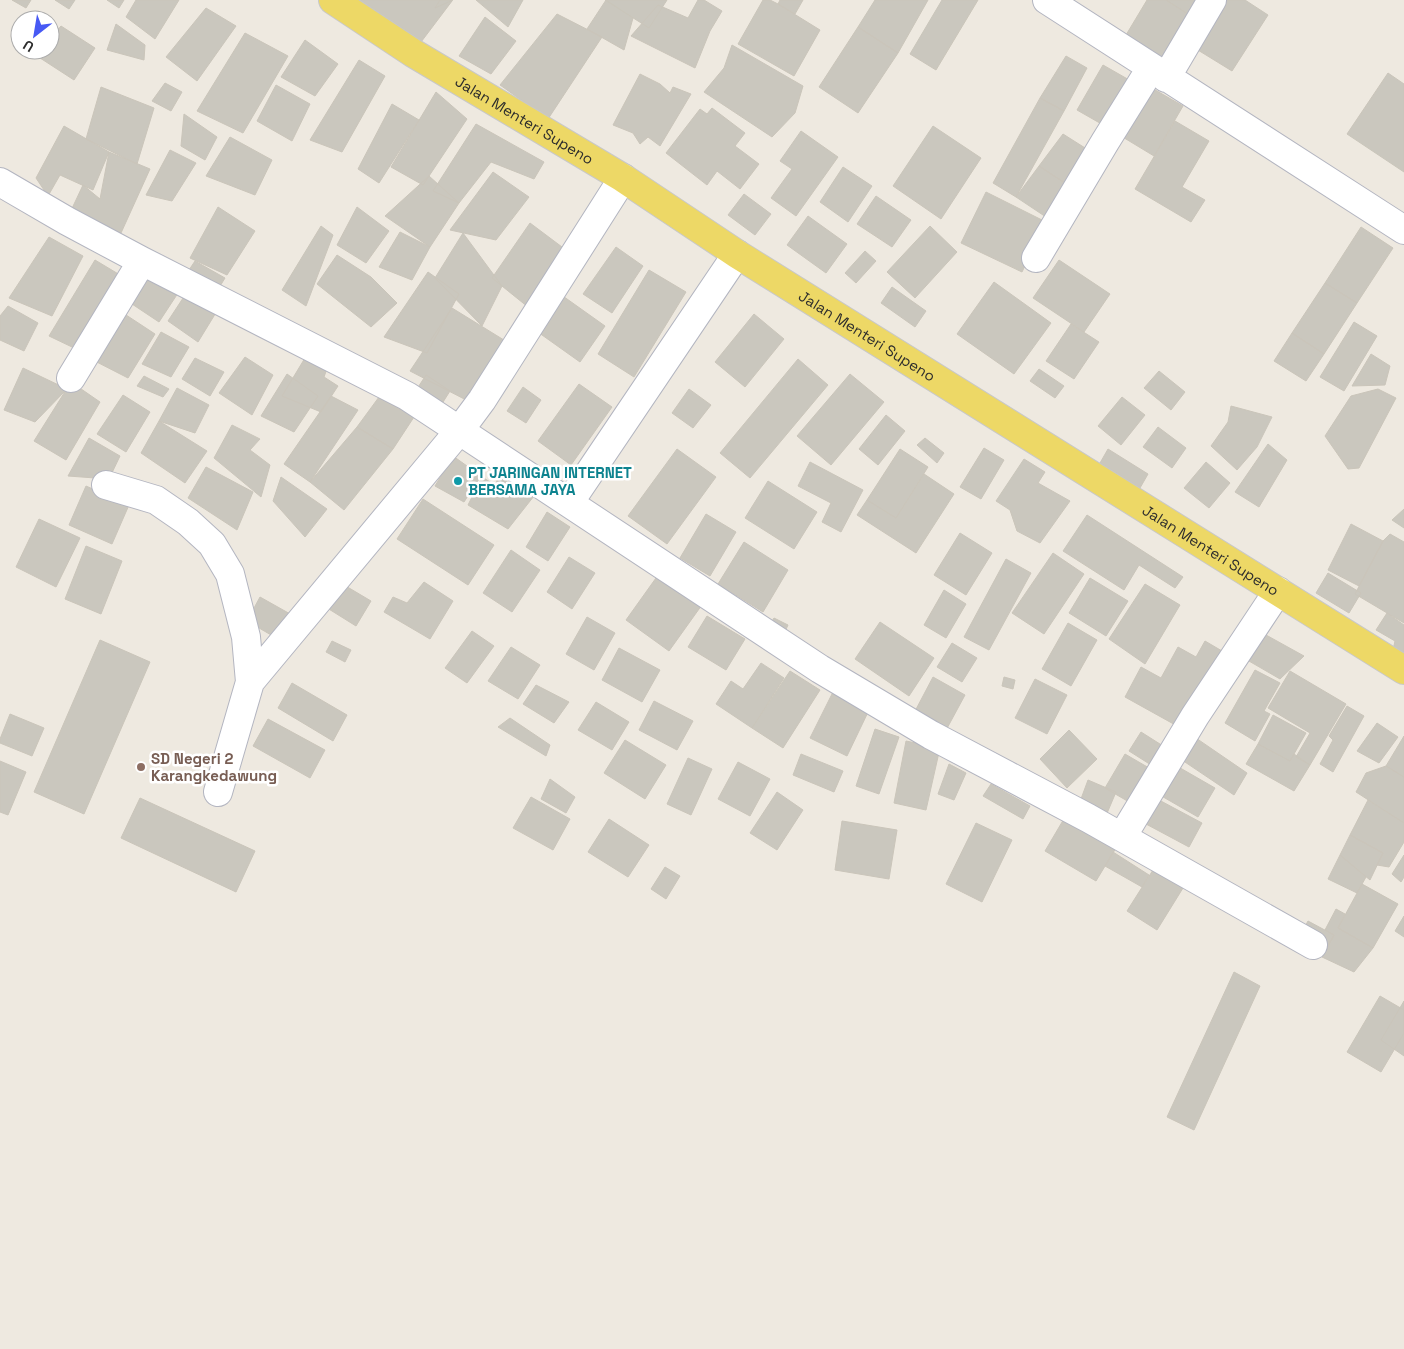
<svg xmlns="http://www.w3.org/2000/svg" width="1404" height="1349" viewBox="0 0 1404 1349" font-family="'Space Grotesk',sans-serif">
	<style>
		.building { fill: #cac7be; stroke: #cac5ba }
		.lines { fill: none; stroke-linecap: round; stroke-linejoin: round }
		.minor-casing { stroke: #b3b5c0; stroke-width: 30 }
		.major-casing { stroke: #c8c8c8; stroke-width: 30 }
		.minor { stroke: #fff; stroke-width: 28 }
		.major { stroke: #edd866; stroke-width: 28 }
		.culture-dot { fill: #0f9aa8; stroke: #fff; stroke-width: 2 }
		.education-dot { fill: #8d6e63; stroke: #fff; stroke-width: 2 }
		.labels { text-anchor: middle; dominant-baseline: central; stroke-width: 5; stroke-linejoin: round; paint-order: stroke }
		.street-label { font-size: 15px; fill: #2d2d2d; stroke: #fff }
		.culture-label { font-size: 15px; font-weight: bold; fill: #0d838f; stroke: #fff; text-anchor: start }
		.education-label { font-size: 15px; font-weight: bold; fill: #785e54; stroke: #fff; text-anchor: start }
	</style>
	<rect width="100%" height="100%" fill="#eee9e0"/>
	<path class="building" d="M12,0H31L26,8Z
		M55,0H75L69,9Z
		M107,0H124L119,8Z
		M136,0H179L155,39L126,17Z
		M358,0H450L452,1L415,50Z
		M440,0H453L435,8Z
		M476,0H523L508,27Z
		M605,0H667L649,28Z
		M606,0L633,18L624,50L587,29Z
		M698,0H704L722,11L710,31L695,68L631,36L658,5L688,18Z
		M763,0H770L778,4L820,30L794,76L738,44Z
		M780,0H803L795,14L778,4Z
		M875,0H928L898,53L858,27Z
		M942,0H978L936,70L910,54Z
		M1147,0H1166L1191,16L1162,63L1123,40Z
		M1166,0H1201L1191,16Z
		M1223,0H1245L1268,15L1232,71L1193,47Z
		M206,8L236,26L197,81L166,57Z
		M557,14L602,37L548,119L500,85Z
		M485,17L516,41L491,74L459,56Z
		M116,24L145,45L144,60L107,50Z
		M61,26L95,48L74,80L37,56L42,50H50V39Z
		M858,27L898,53L858,113L819,87Z
		M245,33L288,56L243,133L197,111Z
		M305,40L338,64L315,96L281,77Z
		M732,45L803,86L795,113L772,137L704,92L724,68Z
		M1066,56L1087,68L1064,111L1040,98Z
		M359,60L385,76L342,152L310,140Z
		M1103,65L1131,81L1105,126L1077,110Z
		M1388,73L1404,84V172L1347,134Z
		M640,74L660,84L670,93L673,87L691,94L660,146L648,137L640,144L633,133L613,125Z
		M165,83L182,92L171,111L152,101Z
		M276,85L310,104L292,141L257,121Z
		M101,87L154,108L137,164L86,139Z
		M1150,87L1183,106L1154,156L1121,136Z
		M436,92L467,119L423,185L391,167Z
		M1040,98L1064,111L1016,197L993,183Z
		M392,104L419,120L379,183L358,169Z
		M712,108L745,133L735,146L759,164L740,189L717,171L707,185L666,153L700,109L707,114Z
		M184,114L217,137L205,160L181,146Z
		M1175,121L1209,141L1182,187L1205,200L1191,222L1135,189Z
		M476,124L544,162L534,179L491,162L459,203L433,191Z
		M64,126L109,152L93,190L60,175L48,196L36,178Z
		M933,126L981,158L941,219L893,186Z
		M801,131L838,157L796,216L771,198L792,169L780,161Z
		M1063,134L1093,153L1074,189L1039,166Z
		M230,137L272,160L255,195L206,176Z
		M170,150L196,163L172,201L146,195Z
		M109,152L150,169L121,233L68,217L83,185L100,199Z
		M1039,166L1074,189L1052,221L1016,197Z
		M843,167L872,186L848,222L820,202Z
		M493,172L529,197L496,240L450,230Z
		M429,176L459,203L430,247L385,216Z
		M986,192L1046,222L1022,272L961,243Z
		M744,194L771,214L755,235L728,215Z
		M876,196L911,220L892,247L857,224Z
		M218,207L255,231L227,275L190,258Z
		M357,207L389,231L366,263L337,245Z
		M808,216L847,244L826,273L787,245Z
		M530,223L562,247L528,307L492,278Z
		M321,226L333,235L306,306L282,290Z
		M930,226L957,252L915,298L887,272Z
		M1361,227L1393,248L1357,303L1325,283Z
		M400,232L430,247L412,280L379,267Z
		M463,233L502,286L482,326L435,278Z
		M49,237L83,256L52,316L9,298Z
		M616,247L643,266L612,313L583,294Z
		M865,251L876,261L856,283L845,273Z
		M337,255L371,277L397,303L371,327L317,284Z
		M95,260L120,275L72,347L49,336Z
		M1059,260L1110,294L1084,332L1033,298Z
		M195,261L225,278L217,291L185,276Z
		M141,269L180,290L159,322L123,298Z
		M649,270L686,292L634,377L598,354Z
		M428,272L459,294L427,353L384,337Z
		M994,282L1051,323L1014,374L957,334Z
		M1325,283L1357,303L1324,354L1292,333Z
		M892,287L926,311L915,327L881,303Z
		M187,292L217,311L198,342L168,321Z
		M560,294L605,326L580,362L535,330Z
		M8,306L38,323L24,351L0,340V316Z
		M452,308L512,345L472,403L410,371Z
		M117,309L155,334L128,378L87,357Z
		M754,314L784,339L745,387L715,362Z
		M1354,322L1377,336L1344,391L1320,377Z
		M1071,324L1099,342L1074,379L1046,361Z
		M161,332L189,347L171,377L142,364Z
		M1292,333L1324,354L1306,381L1274,361Z
		M308,353L328,366L324,377L338,386L321,412L282,396Z
		M1371,354L1390,366L1385,385L1352,386Z
		M245,357L273,375L252,415L219,393Z
		M195,358L224,372L210,396L182,379Z
		M798,359L828,385L750,478L720,453Z
		M23,368L67,389L35,422L4,410Z
		M1039,369L1064,386L1055,398L1030,381Z
		M1159,371L1185,392L1171,410L1144,388Z
		M287,374L318,396L294,432L261,416Z
		M850,374L884,402L831,465L797,436Z
		M426,375L450,391L438,410L413,395Z
		M144,376L169,389L163,397L137,386Z
		M71,382L100,402L66,460L34,441Z
		M579,384L612,407L571,465L538,441Z
		M523,387L541,400L526,423L507,411Z
		M177,388L209,405L195,433L159,421Z
		M689,389L711,405L693,428L672,413Z
		M1378,389L1396,398L1359,468L1348,469L1325,436L1351,396Z
		M123,395L150,412L126,452L97,434Z
		M331,396L358,410L310,482L284,464Z
		M379,397L414,417L393,449L357,427Z
		M1122,397L1145,415L1121,445L1098,426Z
		M1231,406L1272,417L1257,447L1237,470L1211,446L1228,422Z
		M886,415L905,431L878,465L859,449Z
		M159,421L207,451L185,483L141,453Z
		M232,425L260,439L250,450L270,465L261,497L214,458Z
		M357,427L393,449L344,510L310,482Z
		M1158,427L1186,448L1172,468L1143,447Z
		M89,438L120,456L109,479L68,476Z
		M925,438L944,453L937,463L917,445Z
		M1268,444L1287,460L1259,507L1235,492Z
		M984,448L1004,460L981,499L960,487Z
		M677,449L716,477L667,544L628,516Z
		M900,449L928,467L896,518L867,500Z
		M1108,449L1148,474L1140,488L1100,463Z
		M453,456L481,476L464,502L435,486Z
		M1024,459L1045,472L1038,483L1070,501L1040,543L1017,531L1010,510L996,501Z
		M810,462L863,490L841,532L822,522L831,503L798,486Z
		M1206,462L1230,483L1209,508L1184,488Z
		M206,467L253,492L237,530L188,498Z
		M502,471L534,496L508,529L468,505L482,477L495,485Z
		M924,474L954,494L916,553L857,515L867,500L896,518Z
		M281,477L327,509L305,537L273,501Z
		M768,481L817,512L794,549L745,518Z
		M86,486L129,505L112,544L69,525Z
		M423,499L494,545L468,585L397,539Z
		M1404,509V528L1392,520Z
		M547,512L570,527L548,561L526,547Z
		M706,514L736,532L710,576L680,558Z
		M1087,515L1183,577L1175,588L1139,565L1124,590L1063,551Z
		M39,519L80,538L56,587L16,567Z
		M1351,524L1383,541L1359,586L1328,570Z
		M960,533L992,553L966,595L934,575Z
		M1390,534L1404,542V623L1355,594L1383,541Z
		M744,542L788,570L763,612L718,584Z
		M86,546L122,561L101,614L65,599Z
		M511,550L540,570L512,612L483,593Z
		M1053,553L1084,574L1044,634L1012,613Z
		M569,557L595,573L572,609L547,592Z
		M1006,559L1031,573L989,650L964,637Z
		M661,571L704,602L669,651L626,620Z
		M1328,573L1361,593L1349,613L1316,593Z
		M1090,578L1128,601L1106,636L1069,613Z
		M339,582L371,601L356,626L324,606Z
		M424,582L453,601L430,639L384,612L393,597L407,603Z
		M1145,584L1180,605L1145,664L1109,639Z
		M944,590L966,604L946,638L924,625Z
		M260,597L292,615L278,639L247,621Z
		M1387,613L1404,625V655L1393,650L1395,641L1376,630Z
		M707,616L745,639L726,670L688,647Z
		M587,617L615,633L594,670L566,654Z
		M774,618L788,625L782,638L767,629Z
		M880,622L934,658L909,696L855,659Z
		M1068,623L1097,640L1071,686L1042,669Z
		M1257,630L1304,656L1280,679L1242,657Z
		M472,631L494,646L467,683L445,668Z
		M100,640L150,662L84,814L34,792Z
		M332,641L351,650L345,662L326,652Z
		M1205,641L1222,651L1179,727L1125,697L1141,667L1161,678L1178,647L1196,657Z
		M952,643L977,658L962,682L937,667Z
		M511,647L540,665L518,699L488,681Z
		M619,648L660,670L642,702L602,680Z
		M761,663L784,678L752,728L716,704L731,681L743,689Z
		M1255,670L1280,683L1264,711L1270,714L1255,741L1225,723Z
		M790,671L820,690L783,748L752,728Z
		M1290,671L1346,704L1310,765L1296,757L1310,733L1268,708Z
		M933,677L965,695L945,732L913,715Z
		M1004,677L1015,680L1013,689L1002,686Z
		M1035,679L1067,695L1047,734L1015,718Z
		M292,683L347,715L333,741L278,708Z
		M536,685L569,702L554,723L523,704Z
		M834,690L870,708L847,756L810,738Z
		M654,701L693,721L677,750L639,730Z
		M596,702L629,722L612,750L578,730Z
		M1347,706L1364,716L1333,772L1320,764L1333,740L1329,736Z
		M10,714L44,728L32,756L0,743V739Z
		M1273,715L1306,733L1290,761L1258,744Z
		M510,718L550,745L546,756L498,727Z
		M268,719L325,750L310,778L253,746Z
		M1377,723L1398,737L1379,763L1357,751Z
		M875,729L899,737L879,794L856,786Z
		M1069,730L1097,759L1067,788L1040,759Z
		M1141,732L1171,751L1159,770L1129,751Z
		M1193,736L1247,773L1234,795L1179,758Z
		M1404,736V777L1386,766Z
		M625,740L666,765L645,799L604,773Z
		M906,741L940,748L926,810L894,803Z
		M1258,744L1290,761L1294,754L1310,765L1294,791L1246,764Z
		M801,754L843,771L834,792L793,775Z
		M1125,754L1156,772L1136,806L1105,788Z
		M688,758L712,769L691,815L667,804Z
		M0,761L26,772L8,815L0,812Z
		M738,762L770,779L750,816L718,799Z
		M949,764L966,773L954,800L938,794Z
		M1175,765L1215,788L1198,817L1158,794Z
		M1386,766L1404,777V823L1356,792L1366,773Z
		M550,779L575,797L566,813L541,799Z
		M1088,780L1116,792L1105,818L1078,807Z
		M991,784L1030,806L1023,819L983,796Z
		M777,792L803,810L777,850L750,833Z
		M531,797L570,819L553,850L513,828Z
		M140,798L255,851L236,892L121,838Z
		M1159,800L1202,823L1189,847L1146,824Z
		M1368,800L1404,823V842L1389,867L1377,865L1383,853L1350,835Z
		M1068,812L1119,843L1096,881L1045,851Z
		M609,819L649,845L628,877L588,852Z
		M842,821L897,830L889,879L835,870Z
		M976,823L1012,840L982,902L946,884Z
		M1350,835L1383,853L1370,880L1340,855Z
		M1113,852L1149,875L1142,887L1105,866Z
		M1340,855L1366,877L1357,893L1328,879Z
		M1404,855V877L1401,882L1392,874Z
		M665,867L680,876L666,899L651,889Z
		M1153,870L1183,888L1157,930L1127,911Z
		M1362,884L1398,904L1373,948L1338,928Z
		M1336,909L1345,914L1338,928L1373,948L1354,972L1322,957L1334,935L1325,930Z
		M1404,916V937L1395,931Z
		M1308,921L1334,935L1322,957L1296,943Z
		M1234,972L1260,986L1194,1130L1167,1117Z
		M1380,996L1404,1010V1033L1381,1072L1347,1052Z
		M1404,1001V1056L1381,1040Z"/>
	<g class="lines">
		<g class="minor-casing">
			<path id="minor" d="M1047,0L1404,230
				M1166,78L1212,0
				M0,182L67,221L142,261L407,396L820,669L931,735L1088,818L1313,945
				M1036,258L1105,142L1151,68
				M71,378L142,261
				M106,485L156,500L188,522L212,544L230,574L246,637L250,682
				M569,503L737,254
				M218,792L250,682L459,431L482,400L623,178
				M1122,837L1195,716L1278,591"/>
		</g>
		<g class="major-casing">
			<g id="major">
				<path id="s1" d="M333,0L413,53L623,178L737,254L1404,670"/>
			</g>
		</g>
		<use href="#minor" class="minor"/>
		<use href="#major" class="major"/>
	</g>
	<circle class="culture-dot" cx="458" cy="481" r="5"/>
	<circle class="education-dot" cx="141" cy="767" r="5"/>
	<g class="labels">
		<g class="street-label">
			<text stroke="none"><textPath href="#s1" startOffset="226">Jalan Menteri Supeno</textPath></text>
			<text stroke="none"><textPath href="#s1" startOffset="631">Jalan Menteri Supeno</textPath></text>
			<text stroke="none"><textPath href="#s1" startOffset="1036">Jalan Menteri Supeno</textPath></text>
		</g>
		<g class="culture-label">
			<text x="468" y="472">PT JARINGAN INTERNET<tspan x="468" dy="17">BERSAMA JAYA</tspan></text>
		</g>
		<g class="education-label">
			<text x="151" y="758">SD Negeri 2<tspan x="151" dy="17">Karangkedawung</tspan></text>
		</g>
	</g>
	<g transform="translate(35 35) rotate(211)"><circle r="24" fill="#ffffff" stroke="#ababab"/>
	<path d="M0-4L9 19L0 12L-9 19Z" fill="#4759f4"/>
	<text y="-8" font-size="14" font-weight="bold" text-anchor="middle" fill="#2d2d2d">U</text>
	</g>
</svg>
